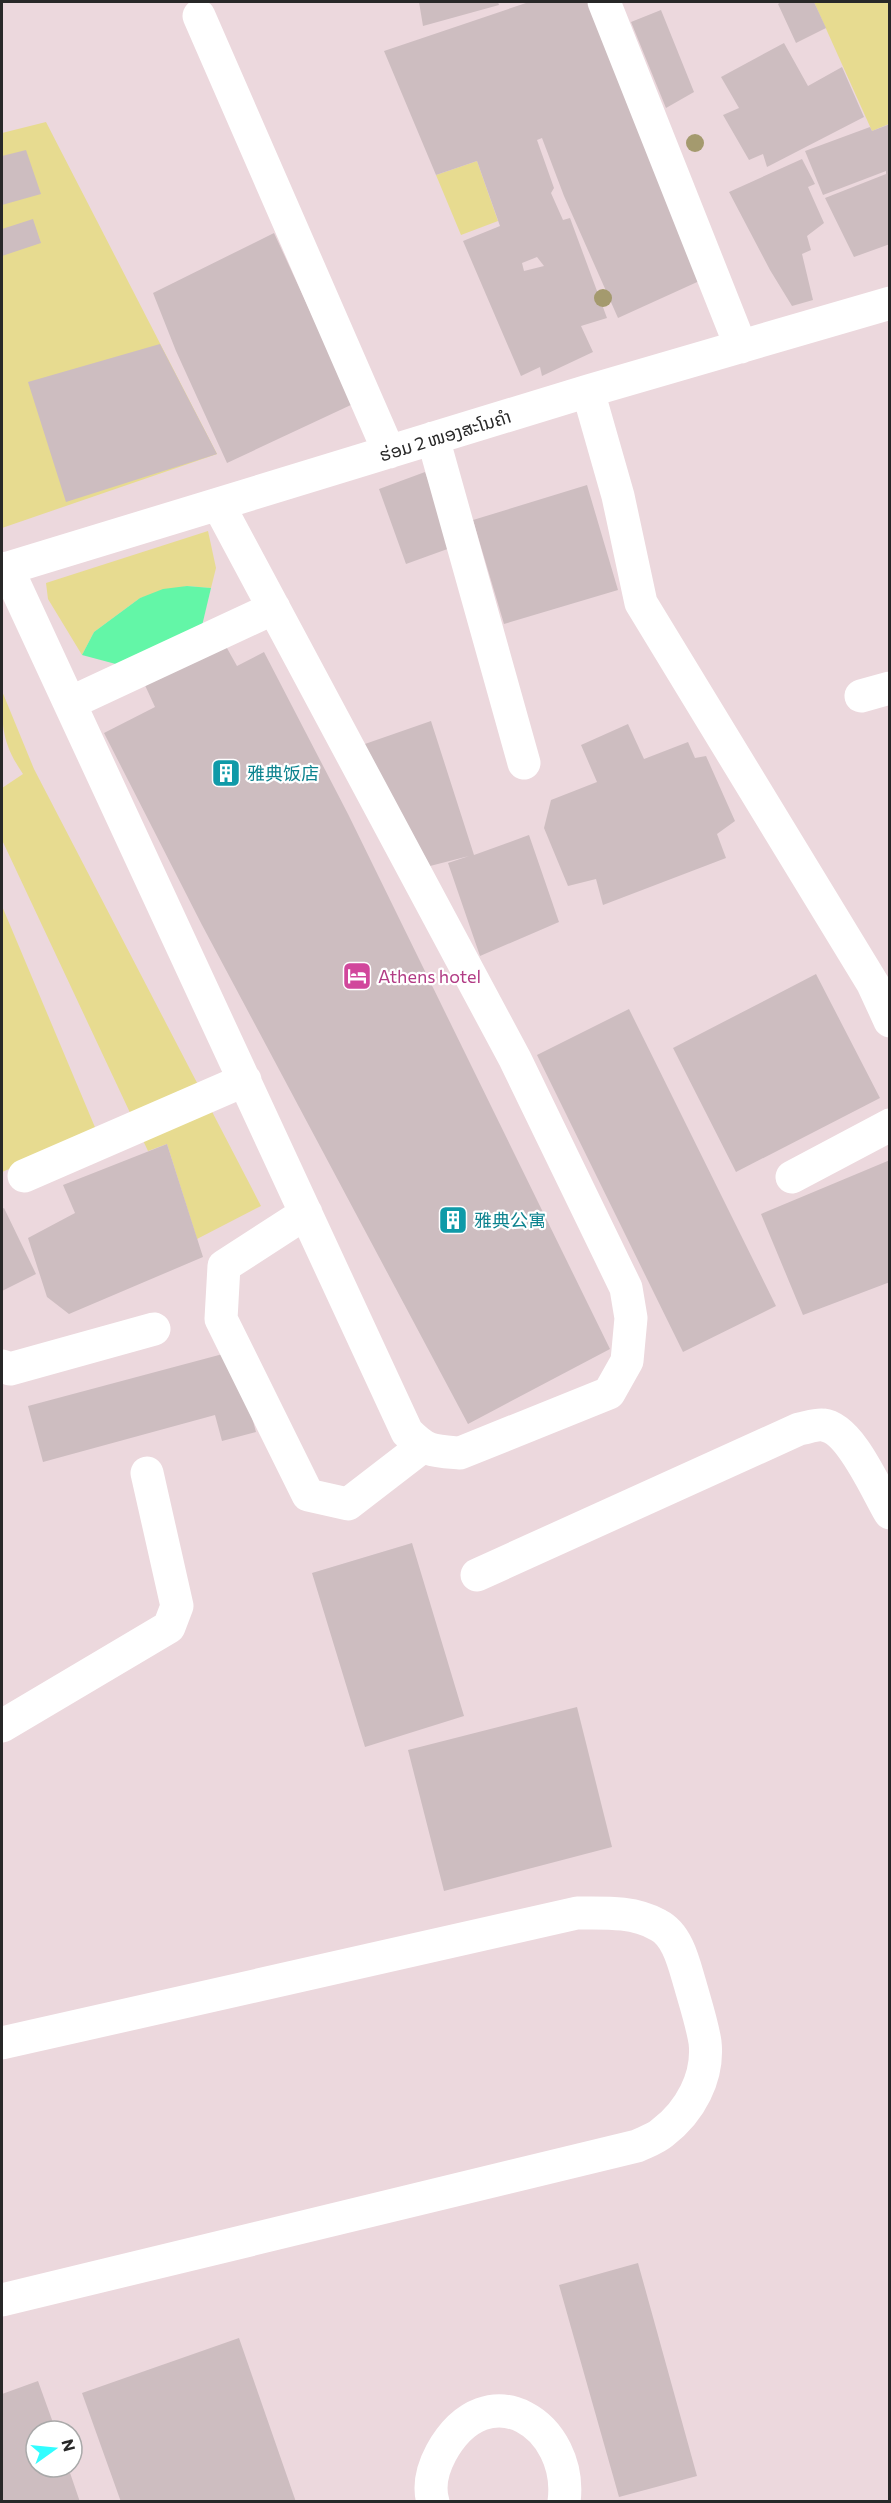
<svg xmlns="http://www.w3.org/2000/svg" width="891" height="2503" viewBox="0 0 891 2503" font-family="Commissioner,'Noto Sans SC','Noto Sans Lao',sans-serif">
	<style>
		.green { fill: #e7db90 }
		.water { fill: #63f6a7 }
		.building { fill: #cdbdc0; fill-rule: evenodd }
		.lines { fill: none; stroke-linecap: round; stroke-linejoin: round }
		.minor { stroke: #fff; stroke-width: 33 }
		.tree { fill: #a49a6e }
		.labels { text-anchor: middle; dominant-baseline: central; stroke-width: 4.5; stroke-linejoin: round; paint-order: stroke }
		.street-label { font-size: 18px; fill: #282828; stroke: #fff }
		.culture-label { font-size: 18px; fill: #0d838f; stroke: #fff; text-anchor: start }
		.hotel-label { font-size: 18px; fill: #b23c85; stroke: #fff; text-anchor: start }
	</style>
	<rect width="100%" height="100%" fill="#ecd8dd"/>
	<path class="green" d="M814,2H889V124L872,131Z
		M46,122L217,454L2,528V133Z
		M477,161L498,221L461,235L436,175Z
		M208,531L216,568L211,588L187,586L140,598L94,632L82,655L48,599L46,583Z
		M2,691L34,769L261,1206L197,1239L167,1144L148,1151L2,840V788L23,774C2,743 2,727 2,691Z
		M2,906L97,1132L2,1172Z"/>
	<path class="water" d="M187,586L211,588L201,630L127,667L82,655L94,632L140,598L163,589Z"/>
	<path class="building" d="M419,2H498L499,5L423,26Z
		M529,2H590L706,278L618,318L564,196L542,138L537,140L554,188L551,193L563,220L570,218L607,318L581,326L593,352L542,376L540,367L521,376L463,241L500,226L477,161L436,175L384,51ZM537,257L544,266L524,271L522,263Z
		M781,2H814L826,28L796,43L778,4Z
		M661,10L694,92L666,108L631,22Z
		M784,43L808,86L842,67L864,117L767,167L763,154L749,160L723,115L739,108L721,77Z
		M890,124V244L854,257L825,198L886,174V171L823,195L805,151L870,127L872,131Z
		M26,150L41,194L2,205V156Z
		M802,159L815,184L808,187L824,223L807,236L811,250L802,254L813,300L792,306L770,270L729,192Z
		M33,219L41,243L2,256V229Z
		M274,233L353,404L227,463L176,351L153,293Z
		M160,344L217,454L66,502L28,382Z
		M425,472L453,547L406,564L379,489Z
		M587,485L618,590L504,624L473,520Z
		M223,641L237,666L264,652L348,814L610,1349L468,1424L202,925L104,733L155,707L143,681Z
		M431,721L474,855L529,835L559,922L480,956L448,863L469,856L430,866L362,745Z
		M628,724L644,759L688,742L695,758L706,756L735,821L717,834L726,858L603,905L596,879L568,886L544,828L551,800L597,782L581,745Z
		M816,974L880,1098L736,1172L673,1048Z
		M629,1009L776,1306L683,1352L537,1055Z
		M167,1144L203,1257L69,1314L47,1297L28,1238L75,1213L63,1185Z
		M890,1160V1282L803,1315L761,1214Z
		M4,1208L36,1274L2,1291V1209Z
		M234,1351L256,1432L222,1441L215,1415L43,1462L28,1406Z
		M412,1543L464,1716L365,1747L312,1573Z
		M577,1707L612,1847L444,1891L408,1750Z
		M638,2263L697,2476L619,2497L559,2285Z
		M239,2338L296,2502H121L82,2393Z
		M38,2381L56,2431H36V2467H68L80,2502H2V2394Z"/>
	<g class="lines">
		<path class="minor" d="M604,2L741,347
			M199,16L389,452
			M588,391L618,496L641,603L873,984L890,1021
			M433,438L524,763
			M7,568L407,1432C427,1452 432,1451 460,1453L609,1393L627,1361L631,1318L626,1288L515,1059L218,504
			M2,570L588,391L890,303
			M861,696L890,688
			M70,703L274,608
			M24,1176L245,1080
			M792,1177L890,1125
			M306,1213L224,1266L221,1319L308,1495L348,1504L422,1447
			M2,1366L10,1369L154,1329
			M477,1575L799,1429C806,1428 816,1424 823,1425C851,1428 876,1490 890,1513
			M2,1726L169,1627L177,1606L147,1473
			M2,2043L577,1913C604,1913 633,1911 658,1925C678,1935 684,1964 690,1984C695,2002 702,2023 705,2042C709,2077 690,2112 662,2133C655,2139 645,2142 637,2146L2,2300
			M433,2502C428,2485 433,2468 441,2453C488,2368 574,2426 564,2502"/>
	</g>
	<g class="tree">
		<circle cx="695" cy="143" r="9"/>
		<circle cx="603" cy="298" r="9"/>
	</g>
	<defs>
		<g id="building-square" transform="scale(1.5)"><rect x="-9" y="-9" width="18" height="18" rx="4" fill="#0f9aa8" stroke="#fff"/><path d="M-4-6H4V6H1V3H-1V6H-4ZM-2.5-4.3h1.7v1.8h-1.7ZM.8-4.3h1.7v1.8H.8ZM-2.5-1h1.7V.8h-1.7ZM.8-1h1.7V.8H.8Z" fill="#fff"/></g>
		<g id="hotel-square" transform="scale(1.5)"><rect x="-9" y="-9" width="18" height="18" rx="4" fill="#d1479c" stroke="#fff"/><path d="M-6-4.5h1.5V1H6V5H4.5V3h-9V5H-6ZM-4 0a1.8 1.8 0 1 1 3.6 0ZM.5 0V-2.5h3Q6-2.5 6 0Z" fill="#fff"/></g>
	</defs>
	<g fill-rule="evenodd">
		<use href="#building-square" x="226" y="773"/>
		<use href="#hotel-square" x="357" y="976"/>
		<use href="#building-square" x="453" y="1220"/>
	</g>
	<g class="labels">
		<g class="street-label">
			<text transform="translate(445 435) rotate(-17)">ຮ່ອມ 2 ໜອງສະໂນຄໍາ</text>
		</g>
		<g class="culture-label">
			<text x="247" y="773">雅典饭店</text>
			<text x="474" y="1220">雅典公寓</text>
		</g>
		<g class="hotel-label">
			<text x="378" y="976">Athens hotel</text>
		</g>
	</g>
	<rect width="891" height="2503" fill="none" stroke="#282828" stroke-width="6"/>
	<g transform="translate(54 2449) rotate(75)"><circle r="28" fill="#ffffff" stroke="#a9a9a9" stroke-width="1.5"/>
	<path d="M0-4.5L10 22L0 15L-10 22Z" fill="#32fdff"/>
	<text y="-9" font-size="16" font-weight="bold" text-anchor="middle" fill="#282828">N</text>
	</g>
</svg>
